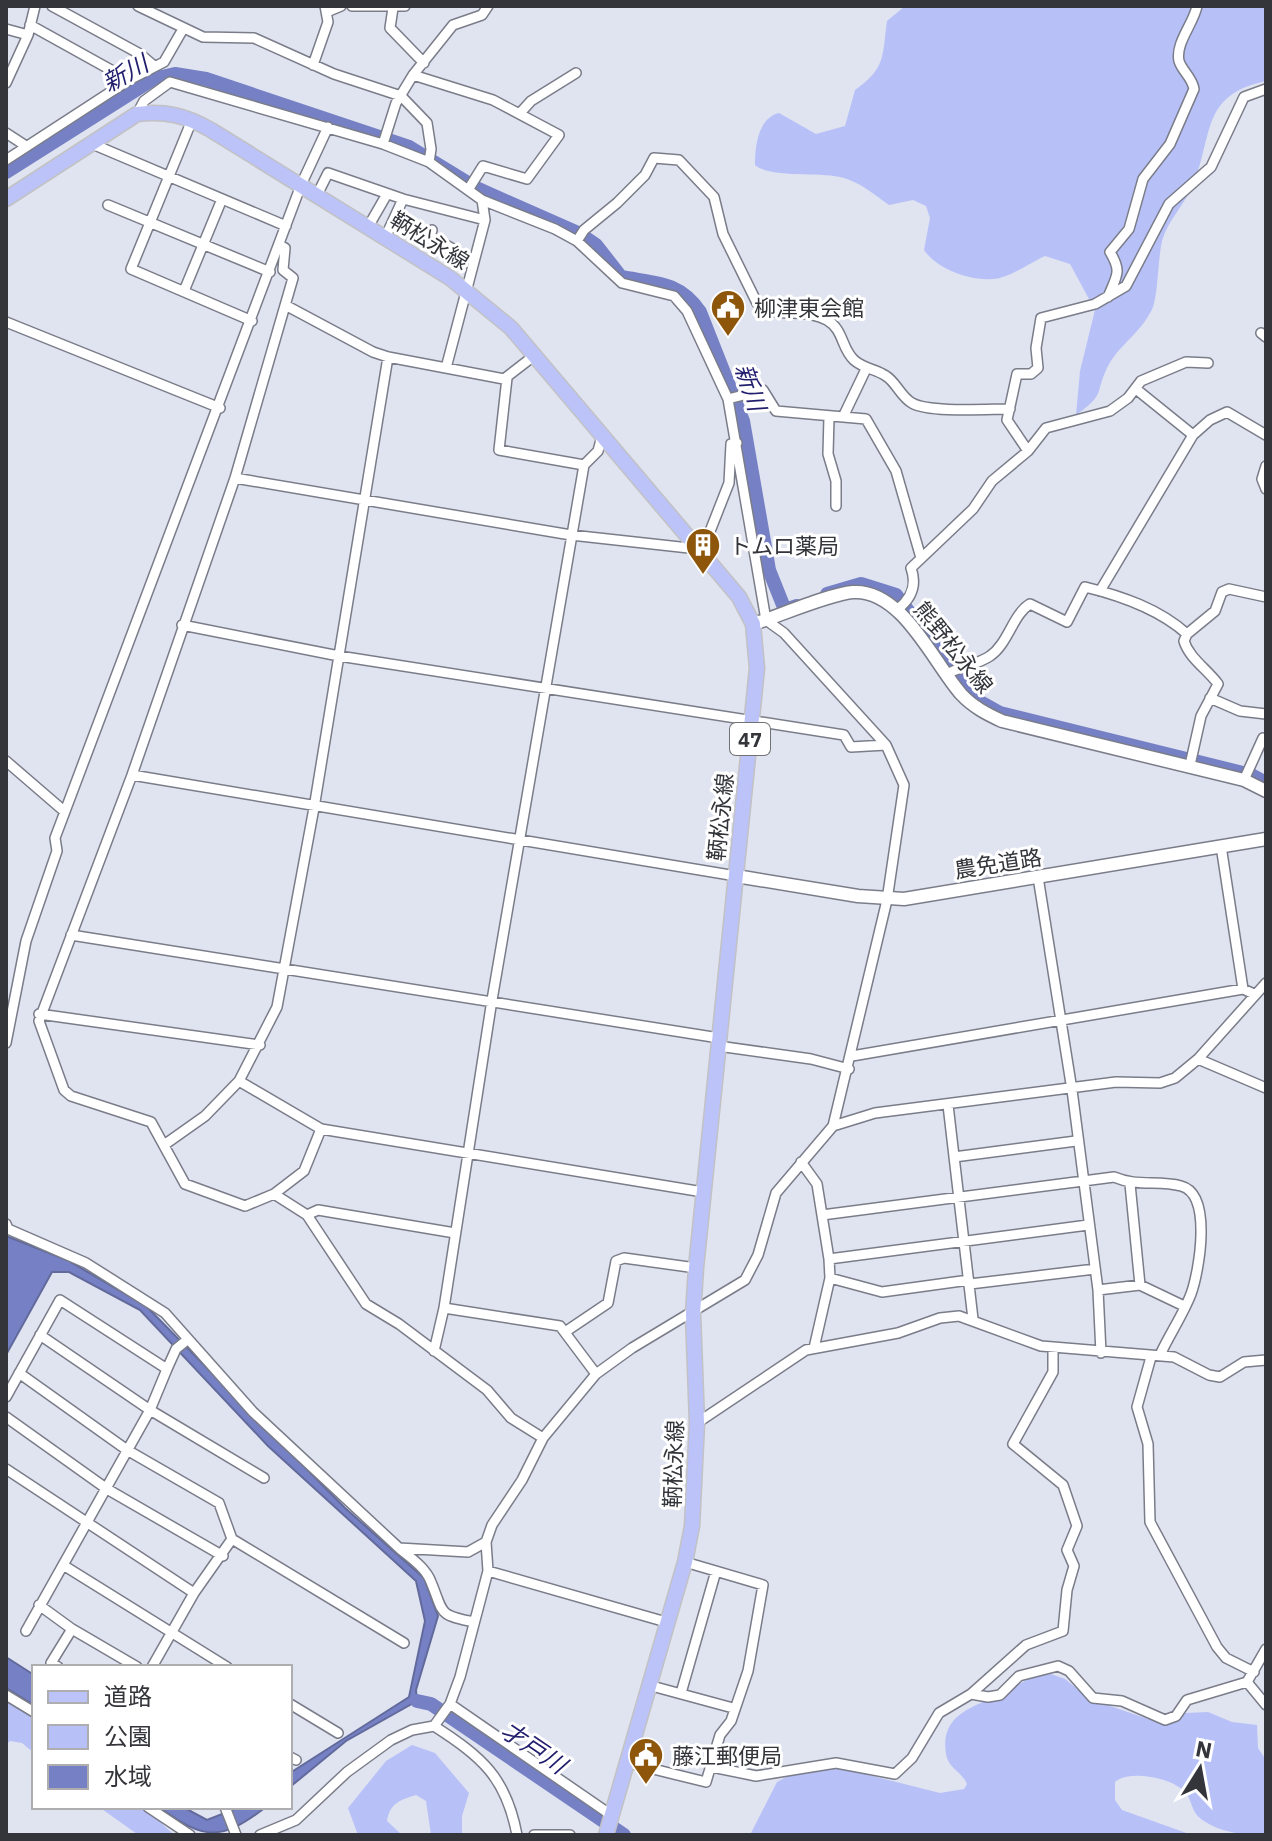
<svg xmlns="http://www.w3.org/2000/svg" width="1272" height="1841" viewBox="0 0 1272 1841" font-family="'IBM Plex Sans','Noto Sans JP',sans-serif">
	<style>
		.green { fill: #b7c1f8 }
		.water { fill: #7681c5; stroke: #626a9b; stroke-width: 2 }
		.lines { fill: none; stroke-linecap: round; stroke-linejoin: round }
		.river { stroke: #7681c5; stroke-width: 14 }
		.street-casing { stroke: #7a7d89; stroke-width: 12 }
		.secondary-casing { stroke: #7a7d89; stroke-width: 15 }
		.primary-casing { stroke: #c2c2c4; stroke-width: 17 }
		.street { stroke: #fff; stroke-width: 9 }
		.secondary { stroke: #fff; stroke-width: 12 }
		.primary { stroke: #bbc3f9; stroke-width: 14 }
		.labels { text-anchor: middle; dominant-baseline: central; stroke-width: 6; stroke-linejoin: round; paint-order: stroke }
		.shield { fill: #fff; stroke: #717275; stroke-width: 2 }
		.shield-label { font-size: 20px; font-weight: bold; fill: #34353a }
		.street-label { font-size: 22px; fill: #34353a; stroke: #fff }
		.poi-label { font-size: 22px; fill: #34353a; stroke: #fff; text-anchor: start }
		.water-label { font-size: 24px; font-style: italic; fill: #211e6e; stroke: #fff }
	</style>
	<rect width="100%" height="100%" fill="#e0e3f0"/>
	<path class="green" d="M905,6H1266V81C1199,95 1214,137 1192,187C1184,205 1167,222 1162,241C1158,259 1158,294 1153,307C1143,331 1119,345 1108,366C1094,394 1107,393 1076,415L1080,371L1095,310L1070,264L1045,256C1030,263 1009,278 993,279C970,281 937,269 924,250L930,218L926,206L913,200L889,205C875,195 861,183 844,178C821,171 772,179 755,165C755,146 758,118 779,113L816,134L845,126L855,90C886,68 882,57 887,21Z
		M1051,1674L1065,1679L1090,1699L1151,1720L1163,1722L1186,1713L1208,1712L1232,1722L1257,1725L1258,1748L1266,1760V1835C1242,1835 1221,1833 1201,1819C1191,1812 1192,1799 1185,1792C1173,1778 1129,1769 1115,1782V1800L1122,1810L1192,1835H750L777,1782L788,1776L833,1766L940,1793L964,1789L967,1784C962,1772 948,1768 946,1754C939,1712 978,1706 1005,1692C1022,1683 1031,1675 1051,1674Z
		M6,1697L34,1717V1753L22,1743L10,1741L6,1745Z
		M412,1745L435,1753L469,1793L462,1816V1835H431L426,1801L416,1795C400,1800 390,1803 387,1821L402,1835H358L348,1808L386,1761Z
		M99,1807H144L174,1835L137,1834Z"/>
	<path class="water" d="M6,1236L67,1260L146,1306L345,1508L424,1578L438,1616L416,1690L417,1701L346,1741L290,1787V1773L409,1697L425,1621L416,1581L268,1446L140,1310L69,1272H52L6,1355Z
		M6,1657L34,1675V1705L6,1688Z
		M159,1807H183L207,1820L240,1807H266C221,1841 205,1841 159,1807Z"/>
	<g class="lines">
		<path class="river" d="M6,172L153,79L175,74L206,79L409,147L476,188L580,234L596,245L621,277C654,283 679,281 700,312L743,421L769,570L785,610L797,606
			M827,594L861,584L896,595L975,699L1000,713L1251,775L1266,783
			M417,1701L431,1704L624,1835"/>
		<g class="street-casing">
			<path id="street" d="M52,6L140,54L154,66
				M138,6L203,37L254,38L334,74L401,96L427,123L431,149L429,162
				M352,6H405
				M393,8L390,28L424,63
				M329,11L341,6
				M30,25L129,80
				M6,29L28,35
				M313,65L328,22L325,6
				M413,75L493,100L559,135L527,179L483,166L468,190
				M6,83L28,35L35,6
				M521,112L531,101L576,73
				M137,114L144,101L170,82L383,144L429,162L482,200L555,229L577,241L622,283L674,296L687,311L728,399L766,620L784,633L886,745L904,785L887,900L833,1126L776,1193L758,1255L745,1280L632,1348L596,1374L543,1438L522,1480L492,1525L486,1542L488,1571L460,1677L450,1704L434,1726
				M192,120L131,269L252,321
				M6,133L26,146
				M90,143L286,226
				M383,144L396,103L413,75L453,25L482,15L488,6
				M6,160L129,80L164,62L183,29
				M317,195L328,173L403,199L485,220
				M108,205L270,272
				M368,227L387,194
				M432,230L430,236L474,261
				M385,238L403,199
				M577,241L584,230L617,203L645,175L654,158L679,160L714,197L723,234L757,303C776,320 804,307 827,320C844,330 841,348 854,360C864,369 876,369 886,376C896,382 901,397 912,403C929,413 988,409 1010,409
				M280,245L285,248L283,270L293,278L235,478L132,775L39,1021L64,1090L71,1096L151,1122L185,1184L245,1206L274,1194L304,1171L321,1129
				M184,291L222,199
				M1108,297C1117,275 1122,272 1110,252L1129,229L1143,179L1170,144L1194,89C1192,77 1182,71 1179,61C1175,43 1194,23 1197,6
				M287,306L373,352L388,357L504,379L535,355
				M6,322L220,408
				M1261,333L1266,337
				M446,368L485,220L482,200
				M507,378L499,450L584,465
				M1136,389L1193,435
				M728,399L763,390L776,411L866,419L896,471L921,558
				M829,417L828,454L836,481V506
				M843,417L866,369
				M1028,451L1007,420L1017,374H1031L1038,368L1036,348L1041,318L1095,304L1126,286L1169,204L1211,167L1244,97L1266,89
				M1266,466L1262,479L1266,489
				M235,478L571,535L698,549L705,544L729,483L731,444L737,443
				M1100,591L1193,435L1210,420L1227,412L1266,435
				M898,609C912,598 917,585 911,568L973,509L992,481L1028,451L1046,428L1110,411L1128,398L1141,381L1186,362L1208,363
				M182,625L339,656L844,735L851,747L886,745
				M1187,634L1184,641C1189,658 1207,669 1218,684L1201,716L1190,765
				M947,674C959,667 979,664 990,656C1008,644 1013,614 1030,604L1067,622L1085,587C1122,596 1159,609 1187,634L1215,611L1222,592L1229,589L1266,597
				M1210,698L1240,711L1266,714
				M6,761L64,811
				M132,775L736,876
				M1244,780L1263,738L1266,739
				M1221,846L1243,989
				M1038,877L1072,1090L1098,1290L1101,1353
				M71,935L719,1038
				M39,1014L260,1045
				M6,1043L26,941L57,851L55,838L301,185L328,127
				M718,1046L811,1059L849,1069
				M852,1056L1243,989L1254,994
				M1198,1059L1266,1088
				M239,1081L321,1129L703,1192
				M948,1105L973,1319
				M833,1126L875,1113L1116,1082L1160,1083L1175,1078L1198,1059L1266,983
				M164,1145L205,1116L239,1081L277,1007L314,808L388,357
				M954,1157L1076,1141
				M801,1162L817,1184L829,1259L830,1278L814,1348
				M1130,1184L1140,1285
				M274,1194L307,1215L366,1304L399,1324L487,1390L511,1418L543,1438
				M307,1215L318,1210L455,1233
				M822,1215L1114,1177C1137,1187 1158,1180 1181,1186C1213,1194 1199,1272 1191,1294C1183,1315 1169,1335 1160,1355
				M6,1224L8,1229L86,1263L165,1313L253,1412L399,1548L468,1552L486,1542
				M829,1259L1088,1225
				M830,1278L882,1292L969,1280
				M970,1284L1095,1269
				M1098,1290L1140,1285L1184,1306
				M444,1308L560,1326L596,1374
				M565,1332L608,1303L616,1261L624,1258L696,1268
				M40,1335L150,1410L264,1478
				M434,1351L444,1308L492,1000L584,465L598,451L602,436
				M1151,1357L1137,1407L1148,1444L1150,1522L1217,1647L1226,1658L1254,1672
				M19,1373L127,1450L219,1503L232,1539L404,1643
				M6,1397L60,1300L167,1369L176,1349L187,1340
				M6,1417L107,1489L223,1556
				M697,1423L806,1350L898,1333L940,1318L959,1316L1041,1346L1174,1357L1209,1375L1220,1377L1244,1362L1266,1360
				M6,1469L194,1593
				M400,1549C411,1558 426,1568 431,1582C444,1613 437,1615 474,1622
				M63,1565L227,1667
				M488,1571L666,1622
				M39,1605L72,1629L137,1667
				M26,1631L150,1410L167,1369
				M58,1667L51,1663L72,1629
				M152,1667L194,1593L232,1539
				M1247,1682L1266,1705
				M648,1685L733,1708
				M681,1693L716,1571
				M971,1694L988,1697L1000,1695L1019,1676L1058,1666L1069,1671L1093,1698L1122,1701L1165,1720L1176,1716L1187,1700L1247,1682L1266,1649
				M6,1695L34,1712
				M290,1704L338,1733
				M450,1704L611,1815
				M290,1757L296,1760
				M625,1762L706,1782L720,1735L731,1721L748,1671L763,1585L685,1562
				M712,1767L756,1776L836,1763L895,1774L912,1758L939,1713L971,1694L1026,1645L1063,1631L1067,1590L1074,1566L1067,1550L1077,1526L1063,1485L1013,1444L1053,1372V1348
				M148,1807L190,1835
				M225,1807L236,1835
				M260,1835L296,1820L347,1772L391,1740L412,1730L434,1726C482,1757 506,1777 517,1835
				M534,1835H570"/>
		</g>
		<g class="secondary-casing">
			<path id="secondary" d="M753,624C779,616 829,594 853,592C902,589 933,662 961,694C973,707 987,714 1002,721L1244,780L1266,791
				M736,876L858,896L904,899L1266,839"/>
		</g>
		<g class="primary-casing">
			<path id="primary" d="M6,199L137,114C166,111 185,115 211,130L450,278L511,328L739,597L753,624L757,668L696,1268L693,1314L697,1423L692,1526L685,1562L606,1835"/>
		</g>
		<use href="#street" class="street"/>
		<use href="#secondary" class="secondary"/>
		<use href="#primary" class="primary"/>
	</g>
	<defs>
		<g id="civic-pin" transform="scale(1.8)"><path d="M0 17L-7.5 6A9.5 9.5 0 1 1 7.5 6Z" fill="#8d560b" stroke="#fff"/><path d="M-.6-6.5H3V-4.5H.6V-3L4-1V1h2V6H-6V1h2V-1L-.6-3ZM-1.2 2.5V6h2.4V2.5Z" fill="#fff"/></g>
		<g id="building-pin" transform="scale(1.8)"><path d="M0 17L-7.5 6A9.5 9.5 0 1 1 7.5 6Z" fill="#8d560b" stroke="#fff"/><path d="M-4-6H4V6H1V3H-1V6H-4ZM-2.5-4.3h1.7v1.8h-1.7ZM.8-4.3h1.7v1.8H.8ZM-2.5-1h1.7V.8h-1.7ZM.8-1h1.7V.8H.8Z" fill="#fff"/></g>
	</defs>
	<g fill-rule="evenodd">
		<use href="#civic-pin" x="728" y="307"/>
		<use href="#building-pin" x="703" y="545"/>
		<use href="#civic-pin" x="646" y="1755"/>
	</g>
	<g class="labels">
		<rect class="shield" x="730" y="723" width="40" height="32" rx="6"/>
		<g class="shield-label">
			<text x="750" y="739">47</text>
		</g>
		<g class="street-label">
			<text transform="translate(430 240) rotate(32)">鞆松永線</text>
			<text transform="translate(954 647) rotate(51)">熊野松永線</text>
			<text transform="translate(720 817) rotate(-84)">鞆松永線</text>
			<text transform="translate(998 863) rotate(-9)">農免道路</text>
			<text transform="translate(673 1464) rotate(-88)">鞆松永線</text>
		</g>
		<g class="poi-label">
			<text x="754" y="307">柳津東会館</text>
			<text x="729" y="545">トムロ薬局</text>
			<text x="672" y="1755">藤江郵便局</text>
		</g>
		<g class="water-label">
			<text transform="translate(125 73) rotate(-29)">新川</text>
			<text transform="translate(751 387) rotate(72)">新川</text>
			<text transform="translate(534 1747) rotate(34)">才戸川</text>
		</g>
	</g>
	<rect width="1272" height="1841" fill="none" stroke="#34353a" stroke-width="16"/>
	<rect x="32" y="1665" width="260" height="144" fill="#ffffff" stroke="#aeaeb0" stroke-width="2"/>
	<rect x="48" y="1691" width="40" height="12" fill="#bbc3f9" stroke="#aeaeb0" stroke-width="2"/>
	<text x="104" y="1705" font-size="24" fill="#34353a">道路</text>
	<rect x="48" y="1725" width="40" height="24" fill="#b7c1f8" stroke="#aeaeb0" stroke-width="2"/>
	<text x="104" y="1745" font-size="24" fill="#34353a">公園</text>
	<rect x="48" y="1765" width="40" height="24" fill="#7681c5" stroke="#aeaeb0" stroke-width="2"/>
	<text x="104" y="1785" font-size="24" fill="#34353a">水域</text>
	<g transform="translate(1200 1769) rotate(11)" stroke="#ffffff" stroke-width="6" paint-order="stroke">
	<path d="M0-6L14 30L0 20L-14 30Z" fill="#34353a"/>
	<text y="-12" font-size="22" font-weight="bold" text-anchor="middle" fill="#34353a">N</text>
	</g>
</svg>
